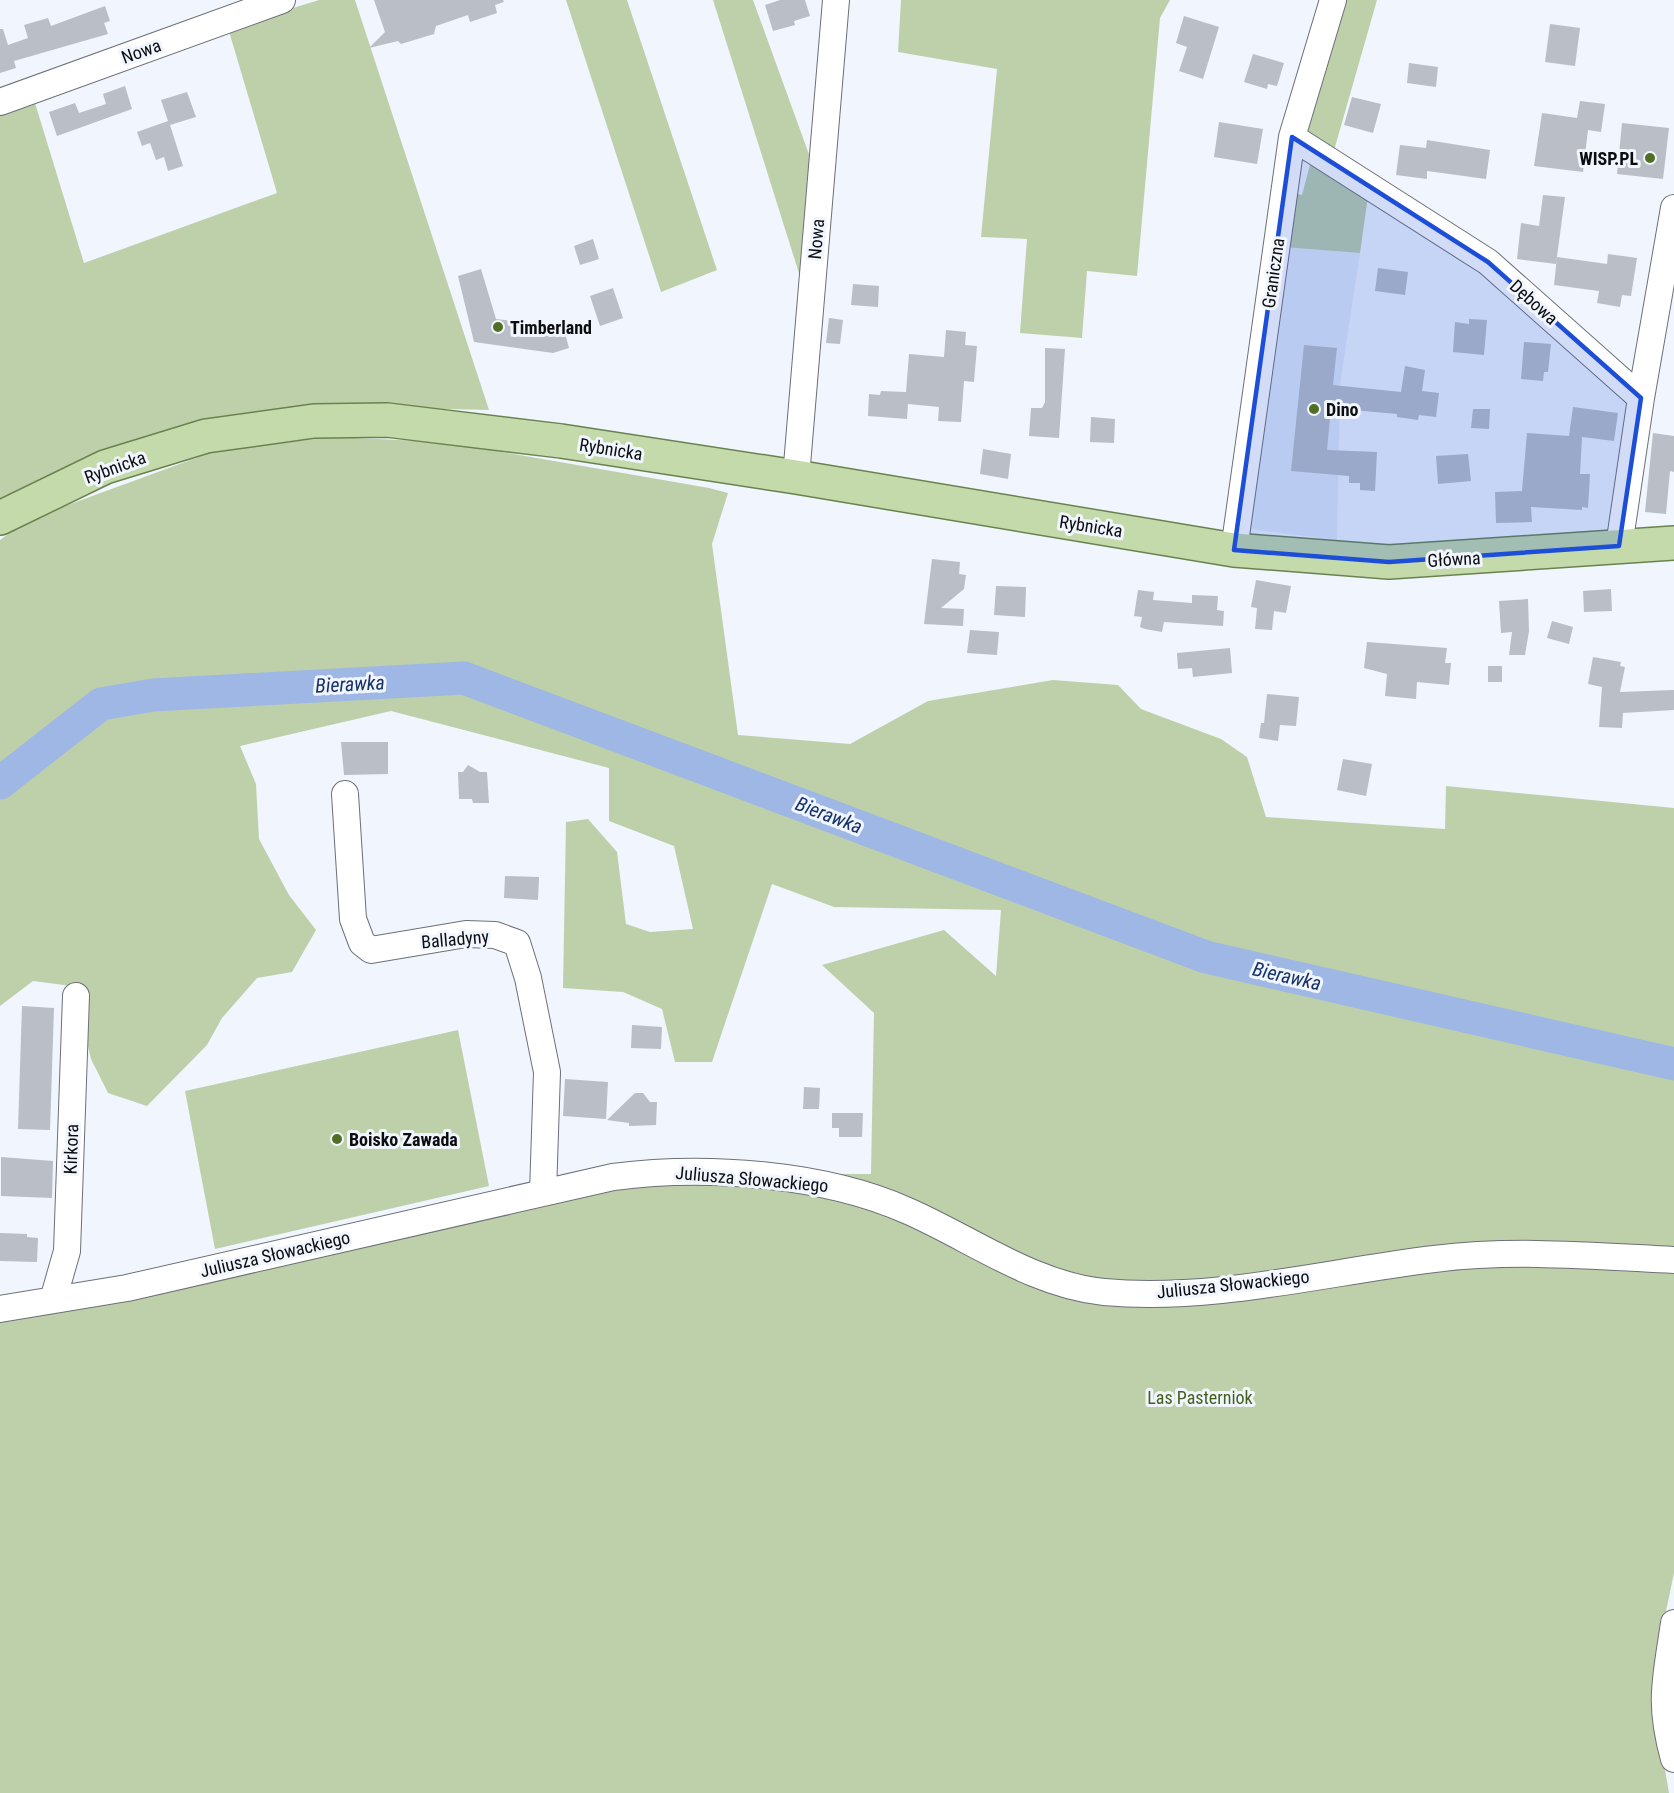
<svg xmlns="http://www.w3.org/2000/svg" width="1674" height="1793" viewBox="0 0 1674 1793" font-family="'Roboto Condensed',sans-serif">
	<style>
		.built { fill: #e2eaf9 }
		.green { fill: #bed0aa }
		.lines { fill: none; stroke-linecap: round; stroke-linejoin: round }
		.river { stroke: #9fb7e4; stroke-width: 33 }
		.building { fill: #babec6 }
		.minor-casing { stroke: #6c7077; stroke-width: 28 }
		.major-casing { stroke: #6a824f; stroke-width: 36 }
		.minor { stroke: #fff; stroke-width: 26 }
		.major { stroke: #c4daaa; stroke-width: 33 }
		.marked { fill: #1d4ed8; fill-opacity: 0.2; stroke: #1d4ed8; stroke-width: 4.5; stroke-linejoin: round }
		.poi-dot { fill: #506f24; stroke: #f1f5fd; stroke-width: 2 }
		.labels { text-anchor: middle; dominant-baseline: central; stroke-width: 6; stroke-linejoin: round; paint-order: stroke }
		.street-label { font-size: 18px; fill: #0b0d0f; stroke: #f1f5fd }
		.poi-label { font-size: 18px; font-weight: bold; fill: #0b0d0f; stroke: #f1f5fd; text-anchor: start }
		.park-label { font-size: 18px; fill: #44601c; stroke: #f1f5fd }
		.water-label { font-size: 20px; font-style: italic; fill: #183369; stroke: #f1f5fd }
	</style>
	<rect width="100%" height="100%" fill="#f1f5fd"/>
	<path class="built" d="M1283,247L1360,253L1340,384L1337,540L1250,529Z"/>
	<path class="green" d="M319,0H355L489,410L327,406L0,505V116L35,103L84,263L277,193L228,28Z
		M566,0H627L717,270L661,292Z
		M713,0H753L815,171L803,286Z
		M901,0H1170L1160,18L1137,276L1087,271L1082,338L1020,333L1027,239L981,237L997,69L898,52Z
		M1344,0H1377L1333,154L1312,141L1306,130Z
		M1311,161L1368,196L1360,253L1283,247L1294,193L1302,195Z
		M332,437L444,442L709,488L728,493L712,544L738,735L850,744L928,701L1053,680L1118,685L1141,709L1221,739L1247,757L1266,817L1445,829L1446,786L1674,808V1062L1475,1007L1519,1033L1674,1075V1573L1665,1616L1657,1722L1669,1793H0V1319L648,1178L732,1174H871L874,1013L822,965L944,930L996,976L1001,910L834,907L772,884L712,1062H675L662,1009L623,992L563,988L566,822L588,819L617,852L626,924L650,932L693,929L674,846L609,821V768L391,711L240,746L256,784L259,839L289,895L316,930L292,972L257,978L222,1018L207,1045L147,1106L108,1093L91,1059L76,996L79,987L33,981L0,1006V540L27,520L215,451Z
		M458,1030L489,1186L215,1249L185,1091Z"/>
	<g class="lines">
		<path class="river" d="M0,783L101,704L153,695L464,678L1206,957L1674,1064"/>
	</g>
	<path class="building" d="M374,0H503L504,2L495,5L497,13L470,22L468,15L436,26L434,34L401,44L398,41L369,48L385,32Z
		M780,0H805L810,16L794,21L795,25L773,31L765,5Z
		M105,6L110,21L104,23L108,34L14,61L16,68L0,73V29H3L8,45L28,38L24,25L48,18L51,26Z
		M1184,16L1219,27L1203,79L1179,71L1187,47L1176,43Z
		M1550,24L1580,28L1575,66L1545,62Z
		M1253,54L1284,63L1277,86L1268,84L1267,89L1244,82Z
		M1409,63L1438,67L1436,87L1407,83Z
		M125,86L132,109L57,136L49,112L75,103L79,113L106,104L103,94Z
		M187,92L196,117L170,125L183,166L168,171L164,157L156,160L150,143L142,146L137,132L168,121L161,100Z
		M1352,97L1381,104L1373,133L1344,125Z
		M1580,101L1605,104L1601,132L1588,130L1583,172L1534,166L1542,113L1577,118Z
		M1219,122L1263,129L1257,164L1214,157Z
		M1622,123L1669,128L1663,179L1617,174Z
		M1427,140L1490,150L1486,179L1427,171V179L1396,175L1400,145L1426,148Z
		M1543,195L1565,197L1556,264L1517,259L1521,223L1539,226Z
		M593,239L599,259L580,265L574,246Z
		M1608,254L1637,258L1631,296L1622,295L1620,307L1597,303L1599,291L1554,285L1557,257L1607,264Z
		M1378,268L1408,272L1405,295L1375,291Z
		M481,269L496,319L549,326L562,322L569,348L553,353L474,342L458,276Z
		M853,284L879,286L878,307L851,305Z
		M613,288L623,318L600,326L590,296Z
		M829,318L843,320L840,344L826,343Z
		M1469,319L1487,320L1484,355L1453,352L1455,322L1469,324Z
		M946,330L966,332L965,345L977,346L974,382L964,381L961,422L938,421L939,407L908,404L907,419L868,416L869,394L880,395L881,391L906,392L909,354L944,357Z
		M1524,342L1551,344L1548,372H1544L1543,381L1521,379Z
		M1304,345L1337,348L1333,385L1401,392L1405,366L1425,370L1422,391L1439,393L1436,417L1419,415L1418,420L1397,417V414L1331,408L1327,450L1377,452L1375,491L1360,490V483H1349V476L1291,471Z
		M1045,348L1065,349L1059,438L1029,436L1031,408H1042L1045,402Z
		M1573,407L1618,413L1614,441L1582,437L1580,474H1590L1588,508L1582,507V510L1531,507L1532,522L1496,523L1495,492L1522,491L1527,433L1569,436Z
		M1473,409H1490L1489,429L1471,428Z
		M1091,417L1115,419L1114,443L1090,442Z
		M1653,433L1674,436V472L1670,471L1666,514L1645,512Z
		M983,449L1011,454L1008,479L980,474Z
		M1468,454L1471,481L1438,484L1436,456Z
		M932,559L960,562L959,574L966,575L964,589L941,608L964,609L963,626L924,624Z
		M1256,580L1291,586L1286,613L1274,611L1272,630L1255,629L1257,608L1251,607Z
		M996,586L1026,587L1025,617L994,615Z
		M1611,589L1612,611L1584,612L1583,591Z
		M1138,590L1154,592L1153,600L1192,603V595L1218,596L1217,610L1224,611L1223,626L1164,622L1162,632L1145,629L1140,627L1142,617L1134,616Z
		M1528,599L1529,631L1525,655H1509L1512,632L1501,633L1499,601Z
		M1552,621L1573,627L1569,644L1547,638Z
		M970,630L999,632L997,655L967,653Z
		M1367,642L1447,648L1445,663H1451L1449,685L1417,682L1416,699L1385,696L1387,674L1364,668Z
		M1230,648L1232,673L1193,677L1192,668L1178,669L1177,653Z
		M1593,657L1621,662L1620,666L1625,667L1620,692L1674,690V710L1623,713L1622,728L1599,727L1602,687L1588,684Z
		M1488,666H1502V682H1488Z
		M1267,694L1299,697L1296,726L1280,725L1278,741L1259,738L1261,723H1264Z
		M341,742H388V774L344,775Z
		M1343,759L1372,764L1366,796L1337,790Z
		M468,765L480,772H487L489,803H473L472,799H459L458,772H463Z
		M505,876L539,877L538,900L504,898Z
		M22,1006L54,1008L50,1130L18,1129Z
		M632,1025L662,1027L661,1049L631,1048Z
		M565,1079L608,1082L606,1119L563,1116Z
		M804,1087L820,1088L819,1109H803Z
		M635,1093H643L650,1102H657L656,1125L629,1126V1123L607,1120Z
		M832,1113H863L862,1137H839V1128H832Z
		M1,1157L53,1161L52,1198L1,1196Z
		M0,1233L27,1234V1237L38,1238L37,1262L0,1261Z"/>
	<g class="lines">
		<g class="minor-casing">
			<path id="minor" d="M0,102L282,0
				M1292,137L1488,262L1641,398L1619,546
				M1641,398L1674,208
				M796,477L836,0
				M1234,550L1292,137L1333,0
				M345,794L353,919L362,943L371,950L466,934L495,935L517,943L528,978L547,1072L543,1193
				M53,1300L67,1251L76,996
				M0,1309L127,1288L613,1177C705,1165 823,1173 908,1211C972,1239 1033,1285 1104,1292C1214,1302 1326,1272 1434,1259C1515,1249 1594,1256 1674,1260
				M1674,1623C1666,1679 1658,1702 1674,1759"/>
		</g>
		<g class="major-casing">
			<path id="major" d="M0,518L105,467L206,436L314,421L387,420L561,441L796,477L1234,550L1389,562L1674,543"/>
		</g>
		<use href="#minor" class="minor"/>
		<use href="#major" class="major"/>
	</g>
	<path class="marked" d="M1292,137L1488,262L1641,398L1619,546L1389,562L1234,550Z"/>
	<g class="poi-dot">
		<circle cx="1650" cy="158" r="6"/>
		<circle cx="498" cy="327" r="6"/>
		<circle cx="1314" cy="409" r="6"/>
		<circle cx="337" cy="1139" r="6"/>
	</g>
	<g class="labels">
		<g class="street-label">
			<text transform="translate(141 51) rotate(-20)">Nowa</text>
			<text transform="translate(816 239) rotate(-85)">Nowa</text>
			<text transform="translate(1273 273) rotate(-82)">Graniczna</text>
			<text transform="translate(1534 302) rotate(42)">Dębowa</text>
			<text transform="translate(611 449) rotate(9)">Rybnicka</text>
			<text transform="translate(115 467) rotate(-20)">Rybnicka</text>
			<text transform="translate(1091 526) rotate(9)">Rybnicka</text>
			<text transform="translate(1454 559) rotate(-3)">Główna</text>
			<text transform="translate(455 939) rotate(-5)">Balladyny</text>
			<text transform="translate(71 1149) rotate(-88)">Kirkora</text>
			<text transform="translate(752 1179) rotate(5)">Juliusza Słowackiego</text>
			<text transform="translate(275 1254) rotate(-13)">Juliusza Słowackiego</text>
			<text transform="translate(1233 1284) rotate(-6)">Juliusza Słowackiego</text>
		</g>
		<g class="poi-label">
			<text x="1638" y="158" text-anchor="end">WISP.PL</text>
			<text x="510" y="327">Timberland</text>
			<text x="1326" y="409">Dino</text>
			<text x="349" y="1139">Boisko Zawada</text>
		</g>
		<g class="park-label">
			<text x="1200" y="1397">Las Pasterniok</text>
		</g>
		<g class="water-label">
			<text transform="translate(350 684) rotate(-3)">Bierawka</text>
			<text transform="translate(829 815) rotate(21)">Bierawka</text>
			<text transform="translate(1287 976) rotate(13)">Bierawka</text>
		</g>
	</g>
</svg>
